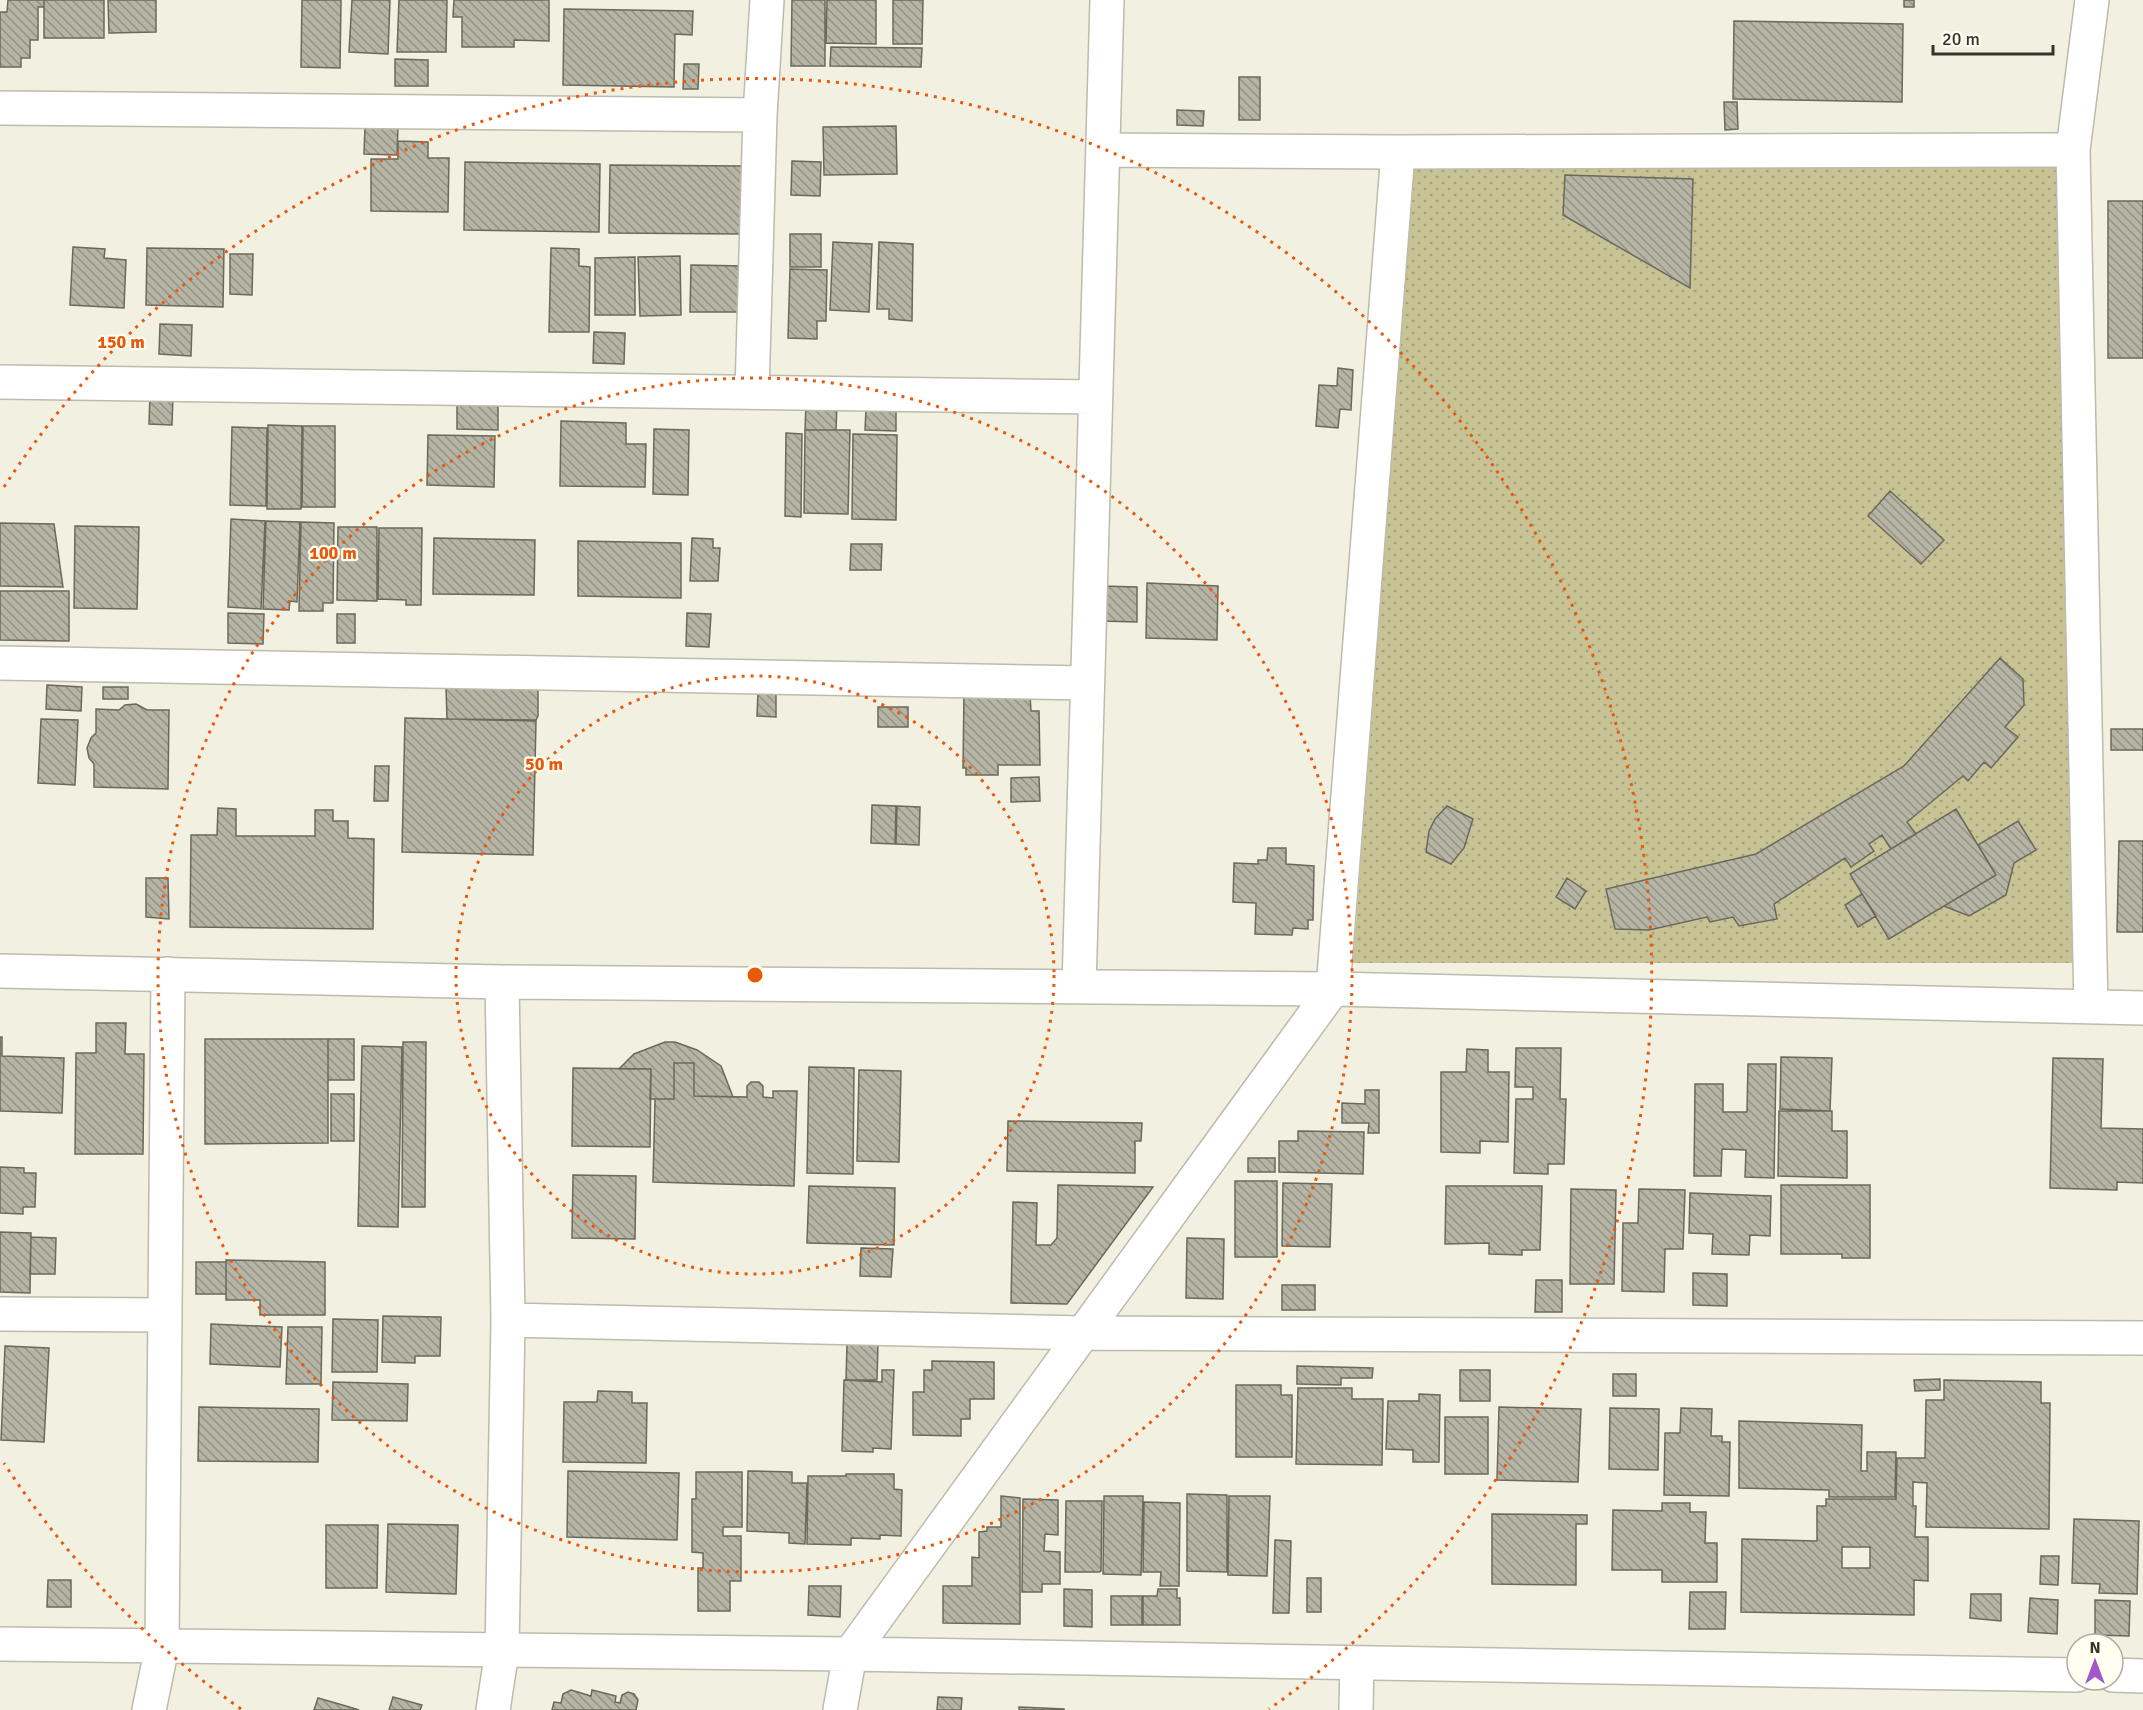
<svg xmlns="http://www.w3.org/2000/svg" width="2143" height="1710" viewBox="0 0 2143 1710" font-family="Signika,sans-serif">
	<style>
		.grass { fill: url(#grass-dots) }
		.building { fill: url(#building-back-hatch); stroke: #6b695c; stroke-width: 1.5; fill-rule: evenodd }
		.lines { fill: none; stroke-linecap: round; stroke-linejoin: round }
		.minor-casing { stroke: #bdbbac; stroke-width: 36 }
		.minor { stroke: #fff; stroke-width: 33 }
		.ring { fill: none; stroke: #e8590c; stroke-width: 3; stroke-dasharray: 3 6 }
		.centre { fill: #e8590c; stroke: #fffef1; stroke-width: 3 }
		.ring-label { font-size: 18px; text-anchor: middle; font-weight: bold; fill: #e8590c; stroke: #fffef1; stroke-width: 4.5; stroke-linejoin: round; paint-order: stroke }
	</style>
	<defs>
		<pattern id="grass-dots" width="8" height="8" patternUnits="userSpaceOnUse" patternTransform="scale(1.5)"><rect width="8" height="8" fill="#c8c394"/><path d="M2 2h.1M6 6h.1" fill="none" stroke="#a39f79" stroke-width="1.8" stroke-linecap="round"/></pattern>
		<pattern id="building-back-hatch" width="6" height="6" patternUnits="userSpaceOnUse" patternTransform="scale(1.5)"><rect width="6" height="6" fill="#b5b4a5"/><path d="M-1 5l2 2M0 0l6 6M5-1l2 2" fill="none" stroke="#949387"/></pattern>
	</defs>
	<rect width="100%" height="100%" fill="#f2f0e1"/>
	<path class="grass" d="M2057,164L2073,963H1353L1413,168Z"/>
	<path class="building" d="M8,0H44V7H38V40H30V58H21V67H0V12H7Z
		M44,0H104V38H44Z
		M108,0H156V32L109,33Z
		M302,0H341L340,68L301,67Z
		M352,0H390L388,54L349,52Z
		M399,0H447L446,52H397Z
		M454,0H549V41L514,40V47H462V17H453Z
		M792,0H825V66H791Z
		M827,0H876V44L826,43Z
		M893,0H923L922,44H893Z
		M1904,0H1914V7H1904Z
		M564,9L693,11L692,35L675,34L674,87L563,85Z
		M1734,21L1903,24L1902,102L1733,99Z
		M831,47L922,48L921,67L830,66Z
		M395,59L428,60V86H395Z
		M684,64H699L698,89H683Z
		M1239,77H1260V120H1239Z
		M1724,102H1737L1738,129L1725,130Z
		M1177,110L1204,111L1203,126L1177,125Z
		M896,126L897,174L824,175L823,127Z
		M365,127L398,128L397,155L364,154Z
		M398,141L428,142V158H449L448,212L371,211V159H398Z
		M792,161L821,162L820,196L791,195Z
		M465,162L600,164L599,232L464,230Z
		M610,165L743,166L742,234L609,233Z
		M1565,175L1693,179L1690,288L1563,215Z
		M2108,201H2143V358H2108Z
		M790,234H821V267H790Z
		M833,242L872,244L869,312L830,310Z
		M879,242L913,244L912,321L889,319V309H877Z
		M73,247L105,249L104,258L126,260L124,308L70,305Z
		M147,248L224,249L223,307L146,305Z
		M551,248L579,249V266L590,267L589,332H549Z
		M230,254H253L252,295L230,294Z
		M680,256L681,315L640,316L638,257Z
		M635,257V315H595V258Z
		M691,265L745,266L744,312H690Z
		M790,269L827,270L826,321H817V339L788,338Z
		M160,324L192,325L191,356L159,354Z
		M594,332L625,333L624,364L593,363Z
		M1338,368L1353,370L1351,410L1340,409L1338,428L1316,426L1319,385L1337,386Z
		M150,394L173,395L172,425L149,424Z
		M457,403H498V430L457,429Z
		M806,403L837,404L836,430H805Z
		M866,409L896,410V431L865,430Z
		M561,421L626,423V444H646L645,487L560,486Z
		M268,425L302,426L301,509H267Z
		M303,426H335V507H302Z
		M232,427L267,428L266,506L230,505Z
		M654,429L689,430L688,495L653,494Z
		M805,430H850L848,514L804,513Z
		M786,433L802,434L801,517L785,516Z
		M853,434L897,435L896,520L852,519Z
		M428,435L495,436L494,487L427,485Z
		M1890,491L1944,540L1921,564L1868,516Z
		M231,519L265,521L261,609L228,607Z
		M266,521L300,522L297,602L290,601L289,610L263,609Z
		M301,522L334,523L333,603H323V611H299Z
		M0,523L54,524L63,587L0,586Z
		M75,526L139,527L137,609L74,608Z
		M338,527H377V601L337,600Z
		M379,528H422L421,605H406V600L378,599Z
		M434,538L535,540L534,595L433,594Z
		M692,538L713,539V548H720L718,581H690Z
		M578,541L681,543V598L578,596Z
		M851,544H882L881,570H850Z
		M1147,583L1218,586L1217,640L1146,638Z
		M1102,586L1137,587V622L1101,621Z
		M0,591H69V641L0,640Z
		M228,613L264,614L263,644L228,643Z
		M687,613L711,614L709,647L686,646Z
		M337,614H355V643H337Z
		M2000,658L2023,679L2024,705L2005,727L2018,737L1991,768L1984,762L1968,781L1963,776L1907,822L1916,834L1891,849L1882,835L1869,844L1874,851L1851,867L1845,858L1774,904L1777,919L1739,926L1733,917L1710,922L1707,917L1649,930L1615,929L1606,889L1756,854L1904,766Z
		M47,685L82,687L81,711L46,709Z
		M103,687H128V699H103Z
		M446,687H538V716L536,720L447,719Z
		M758,692H776V717L757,716Z
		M964,693L1030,695L1031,711H1039L1040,765H998V775H966V768H963Z
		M136,704L147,710H169L168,789L94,787V764L89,758L87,748L91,738L96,733V709L119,710L125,705Z
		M878,707H908V727H878Z
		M405,718L536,721L533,855L402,852Z
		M41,719L78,720L75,785L38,783Z
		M2111,729H2143V750H2111Z
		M375,766H389L388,801H374Z
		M1039,777L1040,801L1011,802V778Z
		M872,805L896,806L895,844L871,843Z
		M897,806L920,807L919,845L896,844Z
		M1447,806L1473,819L1464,848L1451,864L1426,852L1429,831L1435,819Z
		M218,808L236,809V836H315V810H333V821H348V838L374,839L373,929L190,927L191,835H217Z
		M1956,809L1996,875L1889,939L1850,874Z
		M2018,821L2036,850L2014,863L2006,895L1969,916L1944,906L1996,875L1978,845Z
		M2119,841H2143V932H2117Z
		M1268,848H1286V864L1314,866L1313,920H1308V929L1293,928L1292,935L1255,934L1256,903L1233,902L1234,863L1258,864V860H1267Z
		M146,878H168L169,919L146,917Z
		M1567,878L1586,891L1575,909L1556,897Z
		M1862,894L1876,916L1858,927L1845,905Z
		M96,1023H126L125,1054H144L143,1154H75L76,1053H96Z
		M0,1037H2V1056L64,1058L62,1113L0,1111Z
		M205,1039H328V1143L205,1144Z
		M328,1039H354V1080H328Z
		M403,1042H426L425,1207H402Z
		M665,1042H675L697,1050L721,1066L733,1097L694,1096V1063H674V1099H650L651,1069H619L634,1054Z
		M362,1046L402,1047L398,1227L358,1226Z
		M1516,1048H1561L1560,1099H1566L1564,1164H1548V1174L1514,1173L1516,1099H1533V1087H1515Z
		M1467,1049L1488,1050V1072H1509L1508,1142L1480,1141V1153L1441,1152V1072H1466Z
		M1781,1057L1832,1058L1830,1111L1780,1109Z
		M2053,1058L2103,1059L2101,1128L2143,1129V1183L2117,1182V1190L2050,1188Z
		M674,1063H694V1096L747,1097V1086L751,1082H759L763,1086V1097L773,1098V1091H797L794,1186L653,1182L655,1099H674Z
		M1748,1064H1776L1774,1178L1745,1177L1746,1150L1722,1149L1721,1176H1694L1695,1084H1723V1112H1747Z
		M809,1067L854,1068L853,1174L807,1173Z
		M573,1068L651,1069L650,1147L572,1146Z
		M859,1070L901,1071L899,1162L857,1161Z
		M1365,1090H1379V1133H1368L1369,1123H1342V1103L1365,1104Z
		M331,1094H354V1141H331Z
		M1779,1111H1832V1131H1847V1178L1778,1176Z
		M1008,1121L1142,1123L1141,1141H1135V1173L1007,1171Z
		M1298,1131L1364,1132L1363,1174L1279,1172V1141H1298Z
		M1248,1158H1275V1172H1248Z
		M0,1167L24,1168V1173H36L35,1207H23V1214L0,1213Z
		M573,1175L636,1176L635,1239L572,1238Z
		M1235,1181H1277V1257H1235Z
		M1283,1183L1332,1184L1330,1247L1282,1246Z
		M1058,1185L1153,1187L1067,1304L1011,1303L1013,1202L1037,1203L1036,1245H1051L1057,1238Z
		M1781,1185H1870V1258H1842V1254H1781Z
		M809,1186L895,1188L894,1245L807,1243Z
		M1446,1186H1542L1540,1250H1522V1255L1489,1254V1243L1445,1244Z
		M1571,1189L1616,1190L1614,1284H1570Z
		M1639,1189L1685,1190L1683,1249H1665L1664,1292L1622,1291L1623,1223H1638Z
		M1690,1193L1771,1196L1770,1236L1750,1235L1749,1255L1712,1254L1713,1234L1689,1233Z
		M0,1232L31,1233L30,1293L0,1292Z
		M31,1237L56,1238L55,1274H30Z
		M1187,1238L1224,1239L1223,1299L1186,1298Z
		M861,1248L893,1249L891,1277L860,1276Z
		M226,1260L325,1262V1315H260V1300H226Z
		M196,1262H226V1294H196Z
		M1693,1273L1727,1274V1306L1693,1305Z
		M1536,1280H1562V1312H1535Z
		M1282,1285H1315V1310H1282Z
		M383,1316L441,1317L440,1356H415V1363L382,1362Z
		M333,1319L378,1320L377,1372H332Z
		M211,1324L282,1327L280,1367L210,1364Z
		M288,1327H322L321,1384H286Z
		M847,1344H878L877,1380H846Z
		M5,1346L49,1348L44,1442L1,1440Z
		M932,1361L994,1362V1399H970V1419H961V1436L913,1435V1392H924V1370H932Z
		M1297,1366L1373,1368L1372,1378H1341V1385L1297,1384Z
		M882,1370H894L891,1449L873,1448V1452L842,1451L844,1380L882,1382Z
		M1460,1370H1490V1401H1460Z
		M1613,1374H1636V1396H1613Z
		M1940,1379V1390L1915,1391L1914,1380Z
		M1944,1380L2041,1382V1403H2050L2049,1529L1926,1527L1927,1483L1913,1482V1506H1916L1915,1537H1928V1581L1914,1580V1615L1741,1612L1742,1539L1817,1541V1506H1826V1499H1896L1897,1458H1925L1926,1400H1944ZM1842,1547H1870V1568H1842Z
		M333,1382L408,1384L407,1421L332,1420Z
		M1236,1385H1281V1395H1292V1457H1236Z
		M1298,1388H1352V1399H1383L1382,1465L1296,1464Z
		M598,1391L632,1392V1403H647L646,1463L563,1462L564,1402H597Z
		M1419,1394L1440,1395L1439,1462H1413V1450L1386,1449L1388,1401H1419Z
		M199,1407L319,1409L318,1462L198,1461Z
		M1499,1407L1581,1409L1578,1482L1497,1480Z
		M1610,1408L1659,1409L1658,1470L1609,1469Z
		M1681,1408L1712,1409L1711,1436H1722V1442H1730L1729,1496L1664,1495L1665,1433H1680Z
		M1445,1417H1488V1474H1445Z
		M1739,1421L1862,1425L1861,1471H1867V1452H1896L1895,1497H1829V1490L1739,1488Z
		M568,1471L679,1473L677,1540L567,1537Z
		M748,1471L792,1472V1483H807L805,1544L789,1543V1533L747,1531Z
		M696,1472H742V1527H723V1536H741V1581H730V1611H698V1568H703V1553L692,1552V1499H696Z
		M846,1474H894V1489L902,1490L901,1536L880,1535V1539L851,1538V1545L807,1544L808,1476H846Z
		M1187,1494L1227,1495V1572L1187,1571Z
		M1001,1496L1020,1498V1624L943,1623V1586H972V1557L979,1558V1532L987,1531V1527H1001Z
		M1104,1496H1143L1141,1575L1103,1574Z
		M1229,1496H1270L1267,1576L1228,1575Z
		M1023,1499L1058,1500V1535L1045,1534L1044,1551L1060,1552V1584H1042V1592H1022Z
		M1066,1501H1102L1101,1571L1099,1572H1065Z
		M1144,1502L1180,1503L1179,1586H1160L1161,1572H1143Z
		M1662,1503H1690V1512H1706L1705,1543H1717V1582H1662V1570H1612L1613,1510L1662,1511Z
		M1492,1514L1587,1515V1524H1576V1585L1492,1584Z
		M2074,1519L2139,1521L2137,1594L2099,1593L2100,1584L2072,1583Z
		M388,1524L458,1525L456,1594L386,1592Z
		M326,1525H378L377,1588H326Z
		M1275,1540L1291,1541L1289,1613H1273Z
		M2041,1556H2059L2058,1585L2040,1584Z
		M1307,1578H1321V1612H1307Z
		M48,1580H71V1607H47Z
		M809,1586H841L840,1617L808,1615Z
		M1064,1589L1092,1590V1627L1064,1626Z
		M1158,1589H1177V1598H1180V1625H1143V1596H1157Z
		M1690,1592H1726L1725,1629H1689Z
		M1971,1594H2001V1621L1970,1618Z
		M1111,1596H1142V1625H1111Z
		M2030,1598L2058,1600L2057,1634L2028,1632Z
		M2095,1600L2130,1601L2129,1636L2095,1635Z
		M571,1690L591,1696L592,1690L616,1696L615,1702L620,1703L622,1695L628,1692L634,1694L638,1700L636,1710H552L554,1702L561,1703L563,1694Z
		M393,1697L422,1705L420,1710H389Z
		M938,1697L962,1698L961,1710H937Z
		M318,1698L346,1706L359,1710H314Z
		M1019,1707L1064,1709V1710H1019Z"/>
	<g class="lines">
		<g class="minor-casing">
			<path id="minor" d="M0,108L760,115
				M1103,150L1398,152L2073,150
				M0,382L1095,397
				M752,392L760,115L767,0
				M0,663L1087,683
				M0,971L502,982L1333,989L2143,1008
				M1079,987L1107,0
				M2091,1007L2073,150L2092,0
				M0,1314L165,1315
				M508,1320L1082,1333L2143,1338
				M0,1644L850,1654L2077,1675
				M2113,1675L2143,1676
				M149,1710L162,1647L168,974
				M493,1710L502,1651L508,1320L502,982
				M840,1710L850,1654L1333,989L1398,152
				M1356,1710L1357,1663"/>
		</g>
		<use href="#minor" class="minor"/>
	</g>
	<g class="ring">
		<circle cx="755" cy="975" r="299"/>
		<circle cx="755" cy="975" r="597"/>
		<path d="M241 1709A896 896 0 0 1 4 1463M4 487A896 896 0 1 1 1269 1709"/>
	</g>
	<circle cx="755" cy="975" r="9" class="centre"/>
	<g class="ring-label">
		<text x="121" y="348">150 m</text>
		<text x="333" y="559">100 m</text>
		<text x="544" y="770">50 m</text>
	</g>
	<g transform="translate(2095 1662)"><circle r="28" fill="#fffef1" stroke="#aeada3" stroke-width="1.5"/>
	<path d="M0-4.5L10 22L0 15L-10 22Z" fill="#a357c9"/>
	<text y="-9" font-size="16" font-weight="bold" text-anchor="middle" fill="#34342e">N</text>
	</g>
	<path d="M1933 45v9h120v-9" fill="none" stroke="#34342e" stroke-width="3"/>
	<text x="1942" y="45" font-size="18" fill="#34342e" stroke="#fffef1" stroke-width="4.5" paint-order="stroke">20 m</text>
</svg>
